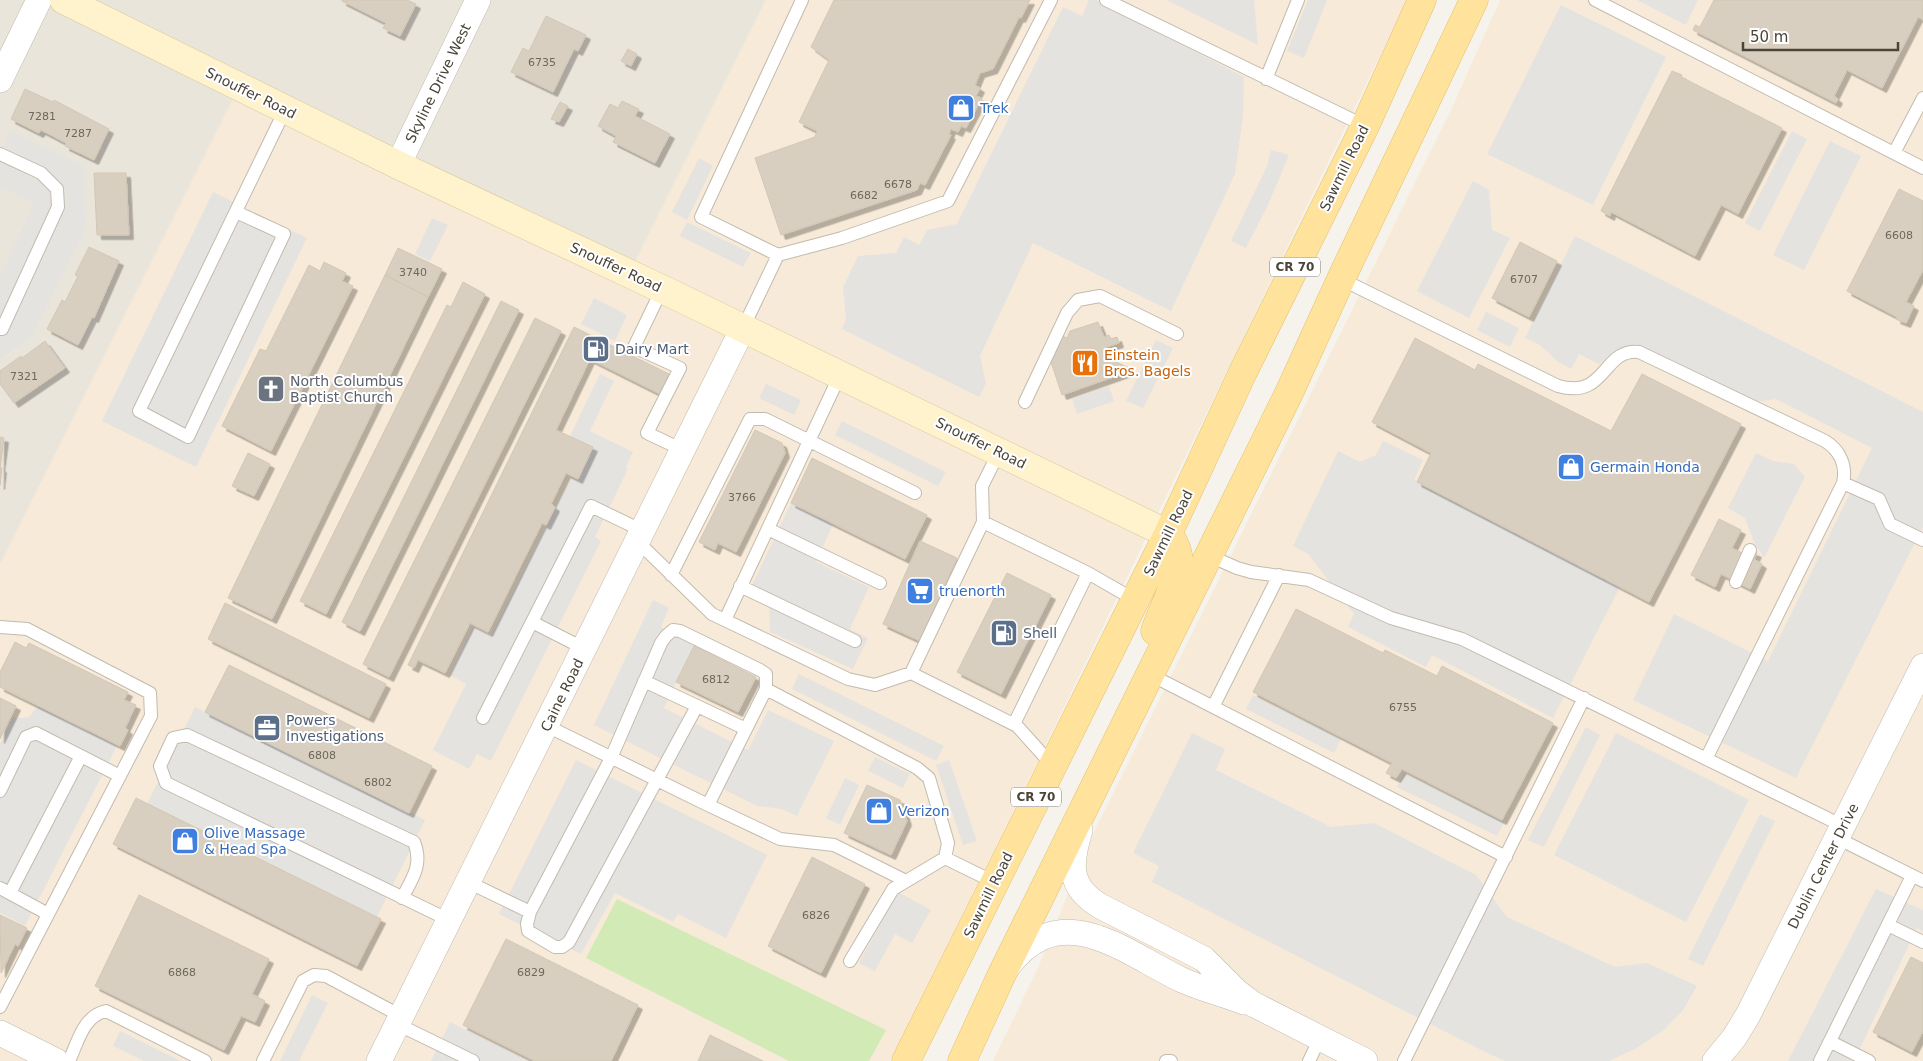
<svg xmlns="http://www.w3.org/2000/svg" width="1923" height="1061" viewBox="0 0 1923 1061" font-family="'DejaVu Sans',sans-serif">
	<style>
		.residential { fill: #eae5da }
		.commercial { fill: #f7ead8 }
		.green { fill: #d2eab5 }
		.parking { fill: #e5e3e0 }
		.building { fill: #d8cfc1; stroke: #d3c7b4; filter: url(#shadow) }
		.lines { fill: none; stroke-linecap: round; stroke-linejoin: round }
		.service-casing { stroke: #c2bbae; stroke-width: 14 }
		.minor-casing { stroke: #c2bbae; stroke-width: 26 }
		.secondary-casing { stroke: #d6c79b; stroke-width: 29 }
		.primary-casing { stroke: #e6c16a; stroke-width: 29 }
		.service { stroke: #fff; stroke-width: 12 }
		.minor { stroke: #fff; stroke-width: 25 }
		.secondary { stroke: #fff3cd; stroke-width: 28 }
		.primary { stroke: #ffe39c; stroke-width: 28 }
		.labels { text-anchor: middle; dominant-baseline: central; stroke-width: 4; stroke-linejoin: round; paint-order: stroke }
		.number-label { font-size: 11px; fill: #6e675b }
		.shield { fill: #fff; stroke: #817c74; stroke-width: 1 }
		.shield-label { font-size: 12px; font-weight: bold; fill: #4b4439 }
		.street-label { font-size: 14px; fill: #4b4439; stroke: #fff }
		.shop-label { font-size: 14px; fill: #366cbe; stroke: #fff; text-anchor: start }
		.service-label { font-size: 14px; fill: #4e5e75; stroke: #fff; text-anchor: start }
		.food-label { font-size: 14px; fill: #c56008; stroke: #fff; text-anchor: start }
		.worship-label { font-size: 14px; fill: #5b616d; stroke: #fff; text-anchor: start }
	</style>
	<defs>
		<filter id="shadow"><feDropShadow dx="4.5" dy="4.5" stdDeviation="0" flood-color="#0004"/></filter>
	</defs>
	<rect width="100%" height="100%" fill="#f6f3ec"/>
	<path class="residential" d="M0,0H766L632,269L0,564Z"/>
	<path class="commercial" d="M766,0H1407L1030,777L890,1061H0V564L243,79L631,269Z
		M1500,0H1923V1061H993L1038,968L1088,844L1451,110Z"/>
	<path class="green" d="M617,899L886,1030L869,1061H789L586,958Z"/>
	<path class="parking" d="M1089,0H1096L1244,77L1243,115L1235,174L1171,311L1033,243L980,356L986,384L979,397L842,329L846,319L843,287L858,256L896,253L904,237L919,245L927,230L957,224L1063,7L1082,16Z
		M1166,0H1254L1258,45Z
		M1308,0H1327L1304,58L1287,51Z
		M1637,0H1698L1686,25Z
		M1561,5L1666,57L1593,205L1487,154Z
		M10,131L84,166L85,229L31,337L0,359V277L34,203L0,187V153Z
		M1792,131L1807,139L1760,231L1745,223Z
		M1830,141L1861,156L1804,270L1773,255Z
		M1271,150L1289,155L1268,205L1246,248L1231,241L1267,166Z
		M699,158L713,166L687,220L672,212Z
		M1473,181L1489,190L1492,230L1510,238L1469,318L1417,291Z
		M213,192L307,238L196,467L102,421Z
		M432,218L448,225L430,261L415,254Z
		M687,222L751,253L743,267L680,236Z
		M1575,236L1923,412V527L1796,778L1633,700L1674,614L1768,661L1872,448L1776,399L1749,403L1636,344L1599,364L1579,354L1571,369L1557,361L1540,345L1525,338Z
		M594,298L627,315L615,341L581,324Z
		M1486,312L1519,328L1510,347L1477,330Z
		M1156,340L1173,348L1143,408L1126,401Z
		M600,374L614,381L590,431L633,452L626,467L628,469L595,537L601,541L491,761L477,754L469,769L433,750L466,684L450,675L473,627L491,636L572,476L578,479L570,436Z
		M766,384L801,400L794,415L759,398Z
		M1109,386L1114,401L1077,414L1072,399Z
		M842,421L946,472L938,486L835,435Z
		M1383,441L1423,460L1414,480L1620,587L1553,718L1432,655L1426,667L1348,627L1354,614L1308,554L1293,546L1338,451L1360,462L1376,455Z
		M1756,453L1773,461L1794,464L1805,477L1764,558L1754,542L1745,518L1728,508Z
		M791,503L833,524L816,562L869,587L850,629L868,638L853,669L770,632L769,597L751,587Z
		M653,600L669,608L661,627L695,644L664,708L748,750L768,710L834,741L797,816L782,809L757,806L594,725Z
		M799,674L944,746L936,761L792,689Z
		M1253,695L1341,739L1334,753L1246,709Z
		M38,706L117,746L25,926L0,913V743L13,717L21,718L29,717Z
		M195,707L425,820L377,917L147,804Z
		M1586,727L1600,735L1544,847L1528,840Z
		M1192,733L1225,749L1216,770L1331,827L1374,823L1476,875L1507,917L1615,967L1647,963L1697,986L1683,1010L1664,1030L1635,1049L1609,1061H1505L1485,1052L1152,882L1159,866L1133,853Z
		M1616,733L1749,800L1686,922L1554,855Z
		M875,757L910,774L903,788L868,771Z
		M576,760L767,855L726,938L678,914L673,922L615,893L581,954L499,914Z
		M949,760L977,841L963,845L936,765Z
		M1404,773L1504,822L1497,836L1397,787Z
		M845,778L859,785L840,825L826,818Z
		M1760,814L1775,821L1703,966L1688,959Z
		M1876,889L1923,910V931L1917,928L1854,1061H1788Z
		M898,892L931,910L912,943L895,934L875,971L859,963Z
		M312,995L328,1003L299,1061H280Z
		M450,1022L530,1061H431Z
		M120,1031L181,1061H144L113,1046Z"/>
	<path class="building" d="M342,0H407L416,4L400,36L383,28L386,23L342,1Z
		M834,0H1030L1021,18L1019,17L993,69L980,73L975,85L980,88L976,96L982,98L966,128L961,126L958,132L951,129L949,134L951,135L925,185L920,183L917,190L781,235L755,158L815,137L817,131L799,122L829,60L811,47Z
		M1714,0H1923V20L1918,17L1882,88L1847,70L1834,96L1838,99L1836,103L1693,30L1695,25L1700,27Z
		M546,16L586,35L578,51L574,49L553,92L511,72L523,48L529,51Z
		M628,49L637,54L631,66L621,61Z
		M1672,71L1682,75L1681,77L1782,128L1738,214L1721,205L1695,256L1611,212L1610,216L1601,211Z
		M25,89L53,102L54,100L109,129L94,160L65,146L66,143L41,130L39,133L11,119Z
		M622,101L639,109L635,116L670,134L655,163L613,142L616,136L598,126L610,104L618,108Z
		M560,102L568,106L559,122L551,119Z
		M94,173H126L129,235H97Z
		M1899,189L1923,201V270L1906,302L1914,306L1906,323L1896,319L1897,317L1847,291Z
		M1520,242L1557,261L1529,317L1492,298Z
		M89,247L119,261L94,318L92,317L78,345L47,329L62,300L65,302L78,276L75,275Z
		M398,248L442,269L428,297L385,275Z
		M324,262L346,273L342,281L353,286L271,451L222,426L260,349L266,351L309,265L320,271Z
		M385,275L428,297L272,619L228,598Z
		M463,282L485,294L326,614L300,601L447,305L451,307Z
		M501,301L519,310L360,631L342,622Z
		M535,318L561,331L389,677L363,664Z
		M1098,322L1104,337L1109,335L1111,339L1117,337L1119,343L1107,347L1104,356L1133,370L1062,395L1048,353L1057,334L1067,338L1070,331Z
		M574,327L669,374L660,394L590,359L556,430L593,447L578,479L566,473L551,504L555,507L546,525L542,523L488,632L470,623L445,673L418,660L414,668L408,665Z
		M1415,338L1475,370L1478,364L1611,431L1642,374L1741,424L1649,602L1417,482L1431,453L1372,422Z
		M45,341L65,368L14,403L0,384V371L21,356L22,358Z
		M755,430L782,443L785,453L736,552L718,543L715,550L699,542Z
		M0,437L4,438L0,468H2L0,485Z
		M248,453L270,464L254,496L232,486Z
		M812,458L927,515L905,559L791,503Z
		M1719,519L1741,530L1732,548L1742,553L1745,548L1757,553L1754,559L1762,564L1750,589L1721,574L1715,587L1691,575Z
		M920,541L957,558L920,641L883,624Z
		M1007,573L1051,595L1001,694L957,672Z
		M225,603L386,684L369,718L208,639Z
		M1296,609L1383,653L1385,650L1437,676L1442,666L1553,723L1502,820L1402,769L1396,778L1386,773L1392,763L1253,692Z
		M15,642L26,648L29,643L128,692L124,700L136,705L125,728L128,730L120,746L0,687V672Z
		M694,646L756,677L738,712L676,682Z
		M229,665L432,766L409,813L205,712Z
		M0,698L16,706L0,739Z
		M867,785L900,800L907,821L891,855L844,833Z
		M136,798L381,919L357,966L113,844Z
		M812,857L865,884L821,973L768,946Z
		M139,895L269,959L252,994L265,1001L255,1022L241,1016L224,1050L95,986Z
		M0,915L27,928L18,946L15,944L1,973Z
		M506,939L638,1005L611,1061H535L463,1025Z
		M1911,957L1923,963V1031L1912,1052L1873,1032Z
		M710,1035L763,1061H698Z"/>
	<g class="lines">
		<g class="service-casing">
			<path id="service" d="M1106,0L1365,126
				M1595,0L1923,168
				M1266,79L1298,0
				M1894,153L1923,98
				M0,154L41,173L57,189L58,207L2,329H0
				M236,212L284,234L188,437L139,411L285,110
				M778,255L701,217L802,0
				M1341,279L1558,386C1607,400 1602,348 1639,352L1825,441C1840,450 1847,466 1843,483L1706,759
				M662,289L634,347L680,368L647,433L683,450
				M743,328L778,255L842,238L948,201L1051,0
				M1025,402L1067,313L1078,300L1100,296L1177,334
				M1843,483L1879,499L1890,524L1923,540
				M983,522L982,486L999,452
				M768,529L880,583
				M638,542L712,614L848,679L875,685L911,673L1017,726L1052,765
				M1210,556L1237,568L1251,572L1309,580L1391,618L1462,639L1843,826
				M1088,573L1135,600
				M671,575L750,419H765L915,493
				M1736,582L1750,550
				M740,586L855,641
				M725,620L840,375
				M532,622L585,649
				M0,627L27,629L150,693L151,716L0,1007
				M911,673L983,522L1088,573L1014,724
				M1151,675L1506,857
				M644,681L746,729
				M1213,707L1279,575
				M483,718L591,506L643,531
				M547,726L708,805L766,689L917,768L929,778L948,843L945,858
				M0,791L26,737L36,733L120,776
				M708,805L780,839L834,845L906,881
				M1837,838L1923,881
				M468,882L530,912L611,758L661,643L666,636L673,630L680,631L760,670L766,674V689
				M0,888L48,914
				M10,893L81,756
				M402,898C413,878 423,864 414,842L187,735L173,738L160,766L166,783L449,920
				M530,912L527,924L528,931L555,947H562L569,942L697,706
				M1888,925L1923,942
				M850,961L893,889L945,858L994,882
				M397,1024L473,1061
				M1831,1042L1869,1061
				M69,1061C78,1042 83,1016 106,1011L205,1061
				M263,1061L303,981L314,975L326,976L401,1016
				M1166,1061H1171
				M1309,1061L1320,1038
				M1404,1061L1584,698
				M1820,1061L1912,876"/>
		</g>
		<g class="minor-casing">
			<path id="minor" d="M0,80L39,0
				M398,165L478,0
				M1080,830C1070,863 1067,886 1100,906L1204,959L1237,992L1253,1004L1365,1061
				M1008,966C1062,896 1123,952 1182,980C1202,989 1223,994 1244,1002
				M0,1033L56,1061
				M379,1061L743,328
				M1715,1061L1734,1038L1748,1015L1923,666"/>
		</g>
		<g class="secondary-casing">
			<path id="secondary" d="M64,0L398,165L662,289L1168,534"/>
		</g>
		<g class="primary-casing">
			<path id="primary" d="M1155,631C1162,610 1181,577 1178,555C1177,547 1173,541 1168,534
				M906,1061L1168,534L1243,372L1365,126L1422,0
				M962,1061L1002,974L1289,393L1341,279L1474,0"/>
		</g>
		<use href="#service" class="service"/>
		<use href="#minor" class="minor"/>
		<use href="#secondary" class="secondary"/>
		<use href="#primary" class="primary"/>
	</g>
	<defs>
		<g id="shop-square" transform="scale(1.4375)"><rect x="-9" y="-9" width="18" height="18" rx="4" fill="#3f7fe0" stroke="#fff"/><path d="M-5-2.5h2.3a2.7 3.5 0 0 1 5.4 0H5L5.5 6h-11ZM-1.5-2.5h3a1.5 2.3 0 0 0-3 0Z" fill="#fff"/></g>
		<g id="fuel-square" transform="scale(1.4375)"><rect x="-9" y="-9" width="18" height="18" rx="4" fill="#5c6f8a" stroke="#fff"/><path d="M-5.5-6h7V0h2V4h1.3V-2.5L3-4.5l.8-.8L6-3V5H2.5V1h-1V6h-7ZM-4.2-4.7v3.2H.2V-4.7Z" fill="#fff"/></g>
		<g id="restaurant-square" transform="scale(1.4375)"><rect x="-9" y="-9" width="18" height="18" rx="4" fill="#e8710a" stroke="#fff"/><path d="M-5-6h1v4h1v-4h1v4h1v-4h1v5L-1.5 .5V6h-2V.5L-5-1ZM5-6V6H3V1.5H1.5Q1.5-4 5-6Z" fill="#fff"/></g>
		<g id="church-square" transform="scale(1.4375)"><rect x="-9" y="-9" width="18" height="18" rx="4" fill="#6b7280" stroke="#fff"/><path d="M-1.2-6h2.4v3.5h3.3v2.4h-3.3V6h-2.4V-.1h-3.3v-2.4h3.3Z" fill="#fff"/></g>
		<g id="supermarket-square" transform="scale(1.4375)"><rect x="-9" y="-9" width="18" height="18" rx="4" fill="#3f7fe0" stroke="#fff"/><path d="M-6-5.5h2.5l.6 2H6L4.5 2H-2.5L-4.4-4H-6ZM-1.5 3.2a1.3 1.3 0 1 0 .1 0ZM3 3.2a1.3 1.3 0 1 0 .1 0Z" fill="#fff"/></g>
		<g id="office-square" transform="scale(1.4375)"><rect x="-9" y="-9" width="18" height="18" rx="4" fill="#5c6f8a" stroke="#fff"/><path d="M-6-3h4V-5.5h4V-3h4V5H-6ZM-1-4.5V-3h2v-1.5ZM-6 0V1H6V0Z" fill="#fff"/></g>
	</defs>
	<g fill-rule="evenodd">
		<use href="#shop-square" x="961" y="108"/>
		<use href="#fuel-square" x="596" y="349"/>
		<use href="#restaurant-square" x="1085" y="363"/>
		<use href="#church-square" x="271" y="389"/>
		<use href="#shop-square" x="1571" y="467"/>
		<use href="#supermarket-square" x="920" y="591"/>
		<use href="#fuel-square" x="1004" y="633"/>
		<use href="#office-square" x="267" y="728"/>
		<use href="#shop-square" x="879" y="811"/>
		<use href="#shop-square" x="185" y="841"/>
	</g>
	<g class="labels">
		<g class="number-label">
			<text x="542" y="62">6735</text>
			<text x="42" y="116">7281</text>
			<text x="78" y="133">7287</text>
			<text x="898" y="184">6678</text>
			<text x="864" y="195">6682</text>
			<text x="1899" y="235">6608</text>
			<text x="413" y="272">3740</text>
			<text x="1524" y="279">6707</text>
			<text x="24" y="376">7321</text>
			<text x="742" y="497">3766</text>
			<text x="716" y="679">6812</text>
			<text x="1403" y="707">6755</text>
			<text x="322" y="755">6808</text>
			<text x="378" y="782">6802</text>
			<text x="816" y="915">6826</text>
			<text x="182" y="972">6868</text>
			<text x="531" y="972">6829</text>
		</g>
		<g class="shield">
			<rect x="1270" y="257.5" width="50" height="19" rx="4"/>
			<rect x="1011" y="787.5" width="50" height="19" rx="4"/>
		</g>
		<g class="shield-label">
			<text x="1295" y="267">CR 70</text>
			<text x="1036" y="797">CR 70</text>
		</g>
		<g class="street-label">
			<text transform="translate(438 83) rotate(-64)">Skyline Drive West</text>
			<text transform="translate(251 93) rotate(26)">Snouffer Road</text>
			<text transform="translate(1344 168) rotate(-64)">Sawmill Road</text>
			<text transform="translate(616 267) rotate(25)">Snouffer Road</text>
			<text transform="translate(981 443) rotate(26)">Snouffer Road</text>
			<text transform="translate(1168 533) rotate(-64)">Sawmill Road</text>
			<text transform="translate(562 695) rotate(-64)">Caine Road</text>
			<text transform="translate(1823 866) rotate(-63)">Dublin Center Drive</text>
			<text transform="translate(988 895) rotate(-64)">Sawmill Road</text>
		</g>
		<g class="shop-label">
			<text x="980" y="108">Trek</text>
			<text x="1590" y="467">Germain Honda</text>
			<text x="939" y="591">truenorth</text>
			<text x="898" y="811">Verizon</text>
			<text x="204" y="833">Olive Massage<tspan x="204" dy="16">&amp; Head Spa</tspan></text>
		</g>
		<g class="service-label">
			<text x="615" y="349">Dairy Mart</text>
			<text x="1023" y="633">Shell</text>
			<text x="286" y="720">Powers<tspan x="286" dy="16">Investigations</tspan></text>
		</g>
		<g class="food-label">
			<text x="1104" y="355">Einstein<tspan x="1104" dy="16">Bros. Bagels</tspan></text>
		</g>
		<g class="worship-label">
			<text x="290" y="381">North Columbus<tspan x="290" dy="16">Baptist Church</tspan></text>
		</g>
	</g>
	<path d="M1743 42v8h155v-8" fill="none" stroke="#4b4439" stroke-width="2.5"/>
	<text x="1750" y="42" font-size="15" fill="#4b4439" stroke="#ffffff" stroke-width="4" paint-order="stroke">50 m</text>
</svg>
